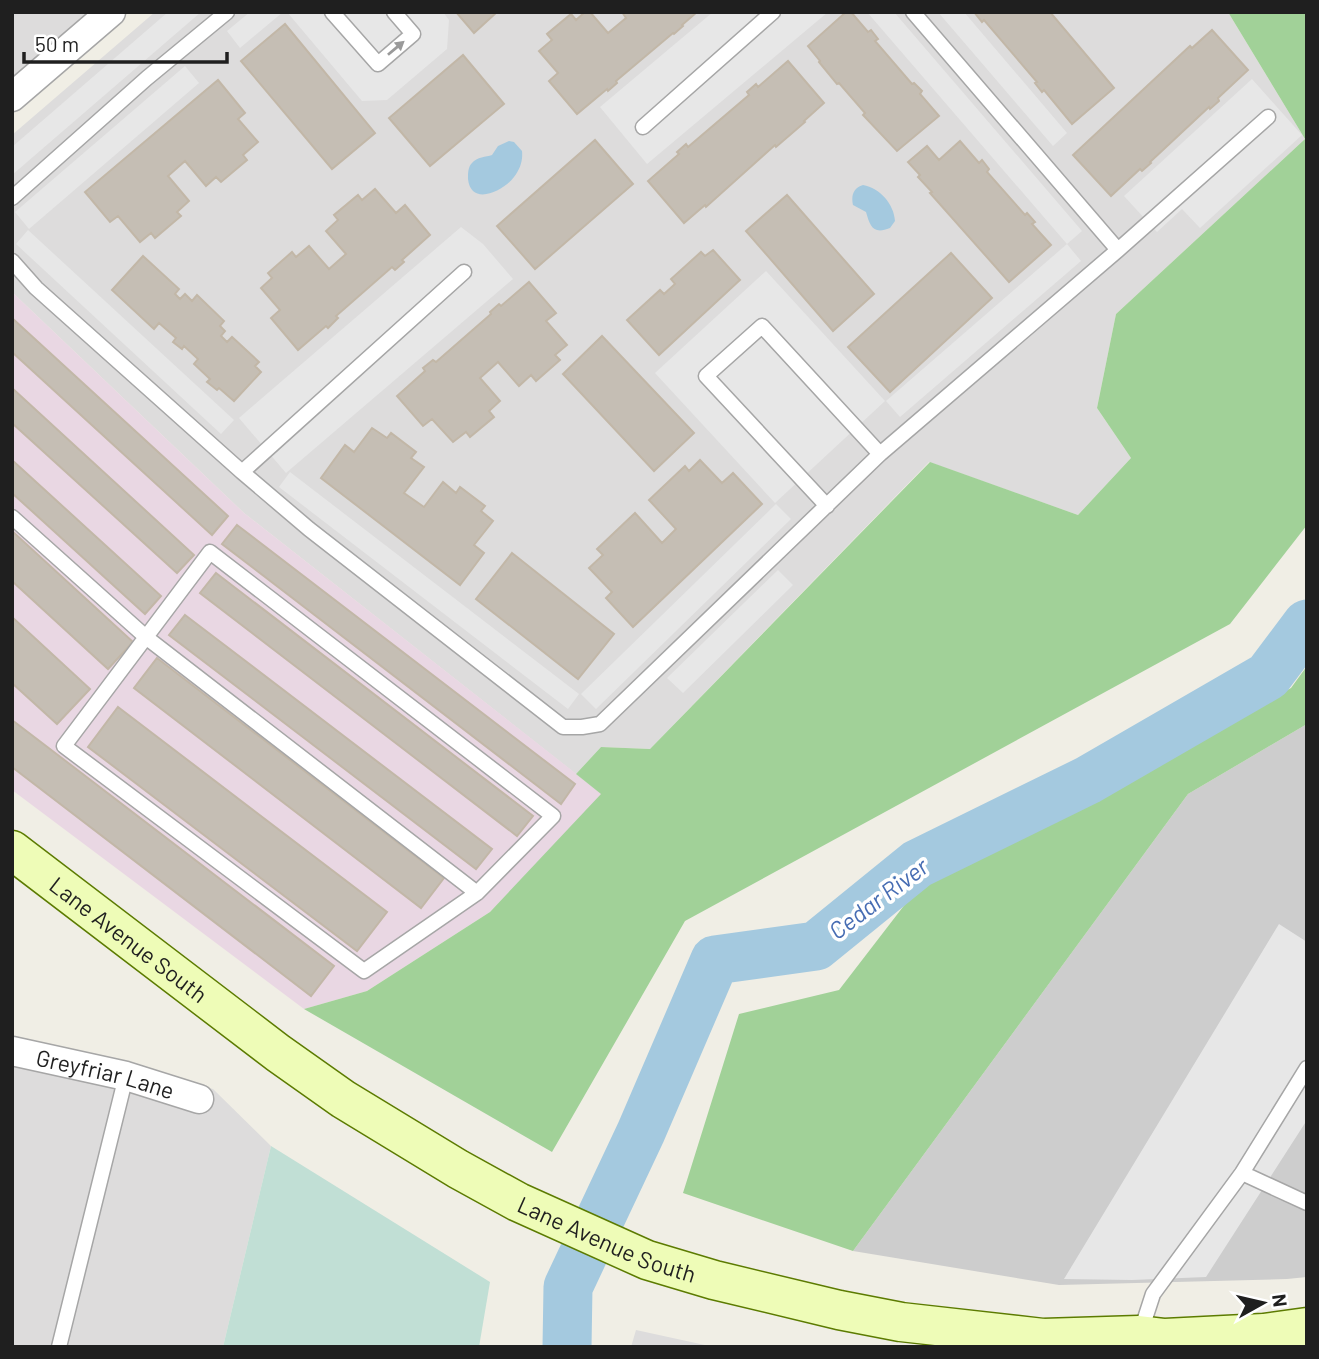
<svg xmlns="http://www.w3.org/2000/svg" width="1319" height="1359" viewBox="0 0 1319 1359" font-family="Barlow,sans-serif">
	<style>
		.residential { fill: #dddcdc }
		.industrial { fill: #e9d7e3 }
		.religious { fill: #cdcdcd }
		.forest { fill: #a1d198 }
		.wetland { fill: #c1dfd5 }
		.parking { fill: #e7e7e7 }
		.water { fill: #a4c9df }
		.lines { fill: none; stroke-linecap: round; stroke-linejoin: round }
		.river { stroke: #a4c9df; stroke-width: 49 }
		.building { fill: #c5beb4; stroke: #c2b7a7; stroke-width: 2 }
		.service-casing { stroke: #a6a6a6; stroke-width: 17 }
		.minor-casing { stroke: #a6a6a6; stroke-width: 31 }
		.secondary-casing { stroke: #5c7b01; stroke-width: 41 }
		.service { stroke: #fff; stroke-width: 14 }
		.minor { stroke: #fff; stroke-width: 28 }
		.secondary { stroke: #eefcb7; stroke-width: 38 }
		.oneway { fill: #9a9a9a }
		.labels { text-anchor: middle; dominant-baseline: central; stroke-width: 7; stroke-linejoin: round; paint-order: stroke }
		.street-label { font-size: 23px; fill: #1f1f1f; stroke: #fff }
		.water-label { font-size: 24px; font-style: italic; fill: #476db3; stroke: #fff }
	</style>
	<rect width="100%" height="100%" fill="#f0eee5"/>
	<path class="residential" d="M12,12H93L12,80Z
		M155,12H1228L1305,139L1116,314L1097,408L1131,458L1078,515L929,462L650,749L601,747L576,774L244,513L12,292V135Z
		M12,1035L213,1089L271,1146L223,1347H12Z
		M636,1330L714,1347H631Z"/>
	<path class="industrial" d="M12,292L244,513L602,794L490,912L367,991L304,1009L12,790Z"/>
	<path class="religious" d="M1307,724V1277L1287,1279L1059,1285L853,1251L1188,794Z"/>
	<path class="forest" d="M1228,12H1307V525L1230,624L685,921L552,1152L304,1009L367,991L490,912L601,794L576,774L601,747L650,749L930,462L1078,515L1131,458L1097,408L1116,314L1305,139Z
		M1307,666V724L1188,794L853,1251L683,1193L739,1014L839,990L916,890L1291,688Z"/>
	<path class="wetland" d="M271,1146L490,1282L479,1347H223Z"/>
	<path class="parking" d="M168,12H201L12,175V147Z
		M250,12H283L240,48L227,31Z
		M287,12H443L449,20L447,49L387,100L362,101Z
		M713,12H828L647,164L600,107Z
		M867,12H894L1082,231L1067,244L1081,261L900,417L886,401L1067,244Z
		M938,12H964L1067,133L1053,146Z
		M185,66L199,83L29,229L15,212Z
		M1252,79L1302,135L1200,228L1182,209L1157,232L1124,196Z
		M461,227L483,244L513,279L286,473L239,418Z
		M28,230L234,420L221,434L16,244Z
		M766,271L885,401L775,503L655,373Z
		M290,472L579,694L568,709L279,487Z
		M776,504L791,519L596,709L581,694Z
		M778,570L793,585L683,693L667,678Z
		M1279,924L1307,942V1120L1206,1277L1132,1280L1064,1279Z"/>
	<path class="water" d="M509,141L514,142L522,151C523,161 520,169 514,177C504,191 471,207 468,179C468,173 468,167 472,163C477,157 486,157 492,155L498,146Z
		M863,185C880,188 894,204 895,221L890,228C873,235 870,226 866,212L853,205C851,196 853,188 863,185Z"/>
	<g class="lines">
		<path class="river" d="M567,1347L568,1287L641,1132L715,960L816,946L917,864L1088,780L1268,676L1307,624"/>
	</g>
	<path class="building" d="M456,12H497L474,33Z
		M585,12H590L608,33L626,18L622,12H697L682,25L683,26L674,34L673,33L616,81L617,83L608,91L607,89L577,114L549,81L558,73L539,51L552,40L547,34L571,14L576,20Z
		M846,12H851L868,32L871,30L878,39L875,41L912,84L914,83L922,91L920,94L939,116L897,151L863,115L865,113L839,83L837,84L819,62L820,61L808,46Z
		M974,12H1050L1114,88L1072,124L1044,90L1042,92L1035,83L1037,82L984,20L982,22Z
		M285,24L375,133L332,169L241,61Z
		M1212,30L1248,70L1218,98L1219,101L1210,109L1209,107L1150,162L1151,163L1142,171L1140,169L1111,196L1073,155L1190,46L1192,48Z
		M463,55L504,104L430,166L389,118Z
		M788,61L824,103L804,121L805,122L776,147L775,145L706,207L705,205L684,223L648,181L679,154L677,152L686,144L688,147L749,95L747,92L756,84L758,87Z
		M218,80L245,113L238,119L258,142L243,155L247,160L221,182L216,177L206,186L185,161L168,176L189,201L177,212L181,216L155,238L151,233L140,242L118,216L110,222L85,192Z
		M595,140L633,184L535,269L497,226Z
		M960,141L979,163L982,160L989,169L987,172L1025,215L1027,213L1035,222L1032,224L1051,245L1009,282L930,193L932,192L918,177L920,175L908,162L927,146L939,160Z
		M375,189L396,213L405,205L430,235L402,260L404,262L395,270L392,267L336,316L338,318L328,328L326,326L298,350L271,318L280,310L261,288L272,278L268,273L292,252L296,257L309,246L329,269L346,254L326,231L338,220L334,215L358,195L362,200Z
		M787,195L874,294L833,331L746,231Z
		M713,250L740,280L659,355L627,320L660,290L664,294L675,284L671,279L701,252L705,256Z
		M951,253L992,298L890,392L848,347Z
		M143,256L179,289L175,294L180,299L185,294L192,301L197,295L224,321L220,326L225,331L221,336L227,342L232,337L259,362L255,366L261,372L234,401L219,388L217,390L207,382L210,379L194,364L198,359L184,346L182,349L173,342L176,338L159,323L154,329L112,290Z
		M529,282L556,313L546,321L567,345L555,355L560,360L536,381L531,375L519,386L498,362L480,378L500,401L489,411L494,417L470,437L466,432L453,442L432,419L423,426L397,396L425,371L423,368L433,360L436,362L491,314L490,312L499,304L501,306Z
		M12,318L228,516L212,535L12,352Z
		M602,336L694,433L654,471L563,374Z
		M12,388L194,555L177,573L12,423Z
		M372,428L387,438L391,433L416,452L411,458L424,467L404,493L424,507L443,482L456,493L460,487L485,506L481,511L493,521L474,545L484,553L460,585L321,478L345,445L354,452Z
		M12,460L161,596L145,614L12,493Z
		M700,460L722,483L733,473L762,504L633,627L606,598L612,592L589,568L603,555L597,549L635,513L662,543L676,529L649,500L685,466L689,471Z
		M237,525L575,784L561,804L222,544Z
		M12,531L133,642L108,669L12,581Z
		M512,553L614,634L578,679L476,599Z
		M216,573L533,816L517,836L200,593Z
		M185,615L492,849L476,869L169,635Z
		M12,617L90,689L57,724L12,683Z
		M157,658L444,878L421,908L134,688Z
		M118,707L387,912L357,951L88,747Z
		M12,720L334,966L311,996L12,767Z"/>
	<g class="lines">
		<g class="service-casing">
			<path id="service" d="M332,12L378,64L413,34L394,12
				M913,12L1118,250
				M643,127L773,12
				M12,198L147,78L227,12
				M12,261L36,288L242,472L309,529L563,727H582L600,724L880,454L1118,250L1268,117
				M242,472L464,272
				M827,506L706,376L762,326L880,454
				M12,517L147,638L477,893
				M210,552L553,816L477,893L364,971L64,746Z
				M1242,1173L1307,1203
				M1140,1334L1153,1294L1242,1173L1307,1068
				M59,1347L126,1076"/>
		</g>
		<g class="minor-casing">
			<g id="minor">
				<path d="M12,97L111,12"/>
				<path id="s1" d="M12,1051L126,1076L199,1099"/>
			</g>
		</g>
		<g class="secondary-casing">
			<g id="secondary">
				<path id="s2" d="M12,850L278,1053L343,1099L458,1169L518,1202L647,1260L714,1280L839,1310L901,1322L1043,1338L1139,1335L1165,1338L1264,1333L1307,1327"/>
			</g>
		</g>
		<use href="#service" class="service"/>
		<use href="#minor" class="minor"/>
		<use href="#secondary" class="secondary"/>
	</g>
	<defs><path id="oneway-solid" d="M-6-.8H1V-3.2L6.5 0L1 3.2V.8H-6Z" transform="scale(1.75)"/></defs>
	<use class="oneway" href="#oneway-solid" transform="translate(396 48) rotate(-40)"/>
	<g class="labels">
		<g class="street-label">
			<text stroke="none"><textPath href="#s2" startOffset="147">Lane Avenue South</textPath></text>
			<text stroke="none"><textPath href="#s1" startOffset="96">Greyfriar Lane</textPath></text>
			<text stroke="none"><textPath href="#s2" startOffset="714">Lane Avenue South</textPath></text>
		</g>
		<g class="water-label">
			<text transform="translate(878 898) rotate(-37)">Cedar River</text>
		</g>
	</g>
	<rect width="1319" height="1359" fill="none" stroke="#1f1f1f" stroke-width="28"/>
	<g transform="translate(1263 1303) rotate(82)" stroke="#ffffff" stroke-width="5" paint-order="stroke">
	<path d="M0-5L12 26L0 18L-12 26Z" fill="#1f1f1f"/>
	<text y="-10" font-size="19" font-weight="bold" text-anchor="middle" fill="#1f1f1f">N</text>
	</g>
	<path d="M24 52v10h203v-10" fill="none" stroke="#1f1f1f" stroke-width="3.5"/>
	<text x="35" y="52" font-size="21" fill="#1f1f1f" stroke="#ffffff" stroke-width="5" paint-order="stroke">50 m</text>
</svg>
